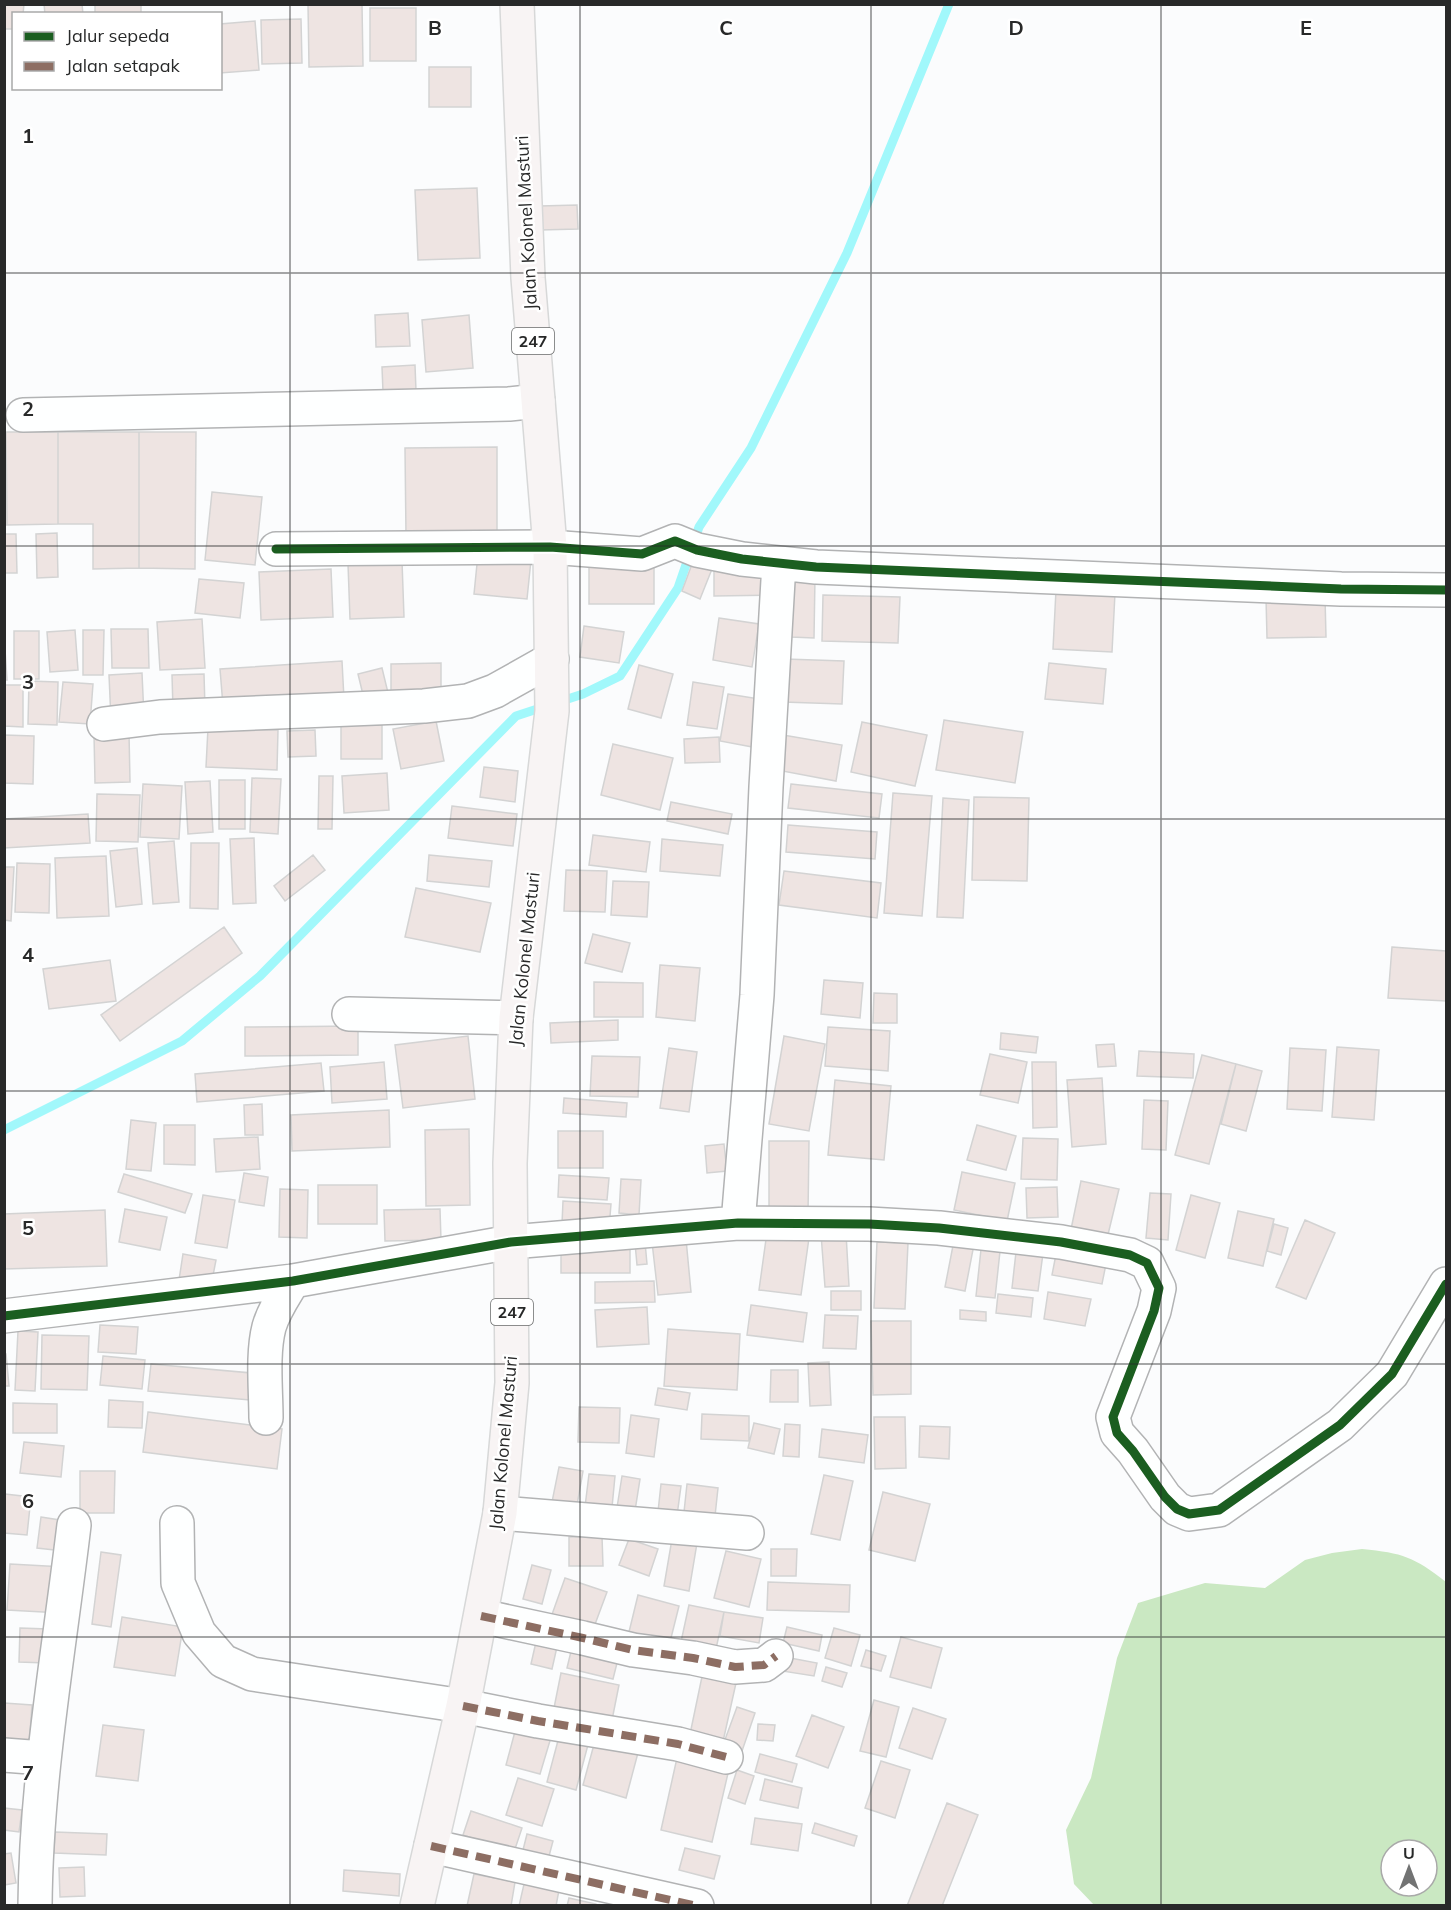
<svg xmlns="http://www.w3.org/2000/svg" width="1451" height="1910" viewBox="0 0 1451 1910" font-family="Mulish,sans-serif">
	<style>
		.forest { fill: #cae8c2; fill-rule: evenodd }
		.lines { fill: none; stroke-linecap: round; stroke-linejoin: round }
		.stream { stroke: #a1f8fb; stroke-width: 9 }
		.building { fill: #eee4e2; stroke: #d3d3d3; stroke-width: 1.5 }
		.minor-casing { stroke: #b2b3b4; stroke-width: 36 }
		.major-casing { stroke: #d7d8d8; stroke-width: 36 }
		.minor { stroke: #feffff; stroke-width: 33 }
		.major { stroke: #f8f4f4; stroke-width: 33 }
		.quiet { stroke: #8d6e63; stroke-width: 8; stroke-dasharray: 15 8; stroke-linecap: butt }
		.cycleway-casing { stroke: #fff; stroke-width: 13 }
		.cycleway { stroke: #1b5e20; stroke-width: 9 }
		.grid { fill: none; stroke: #282929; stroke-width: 1.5; stroke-opacity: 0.55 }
		.labels { text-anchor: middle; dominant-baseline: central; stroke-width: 5; stroke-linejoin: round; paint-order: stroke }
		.shield { fill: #fff; stroke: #686969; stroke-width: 1.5 }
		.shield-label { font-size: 16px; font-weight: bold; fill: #282929 }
		.street-label { font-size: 18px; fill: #282929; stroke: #fff }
		.grid-label { font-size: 20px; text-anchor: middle; font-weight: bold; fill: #282929; stroke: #fff; stroke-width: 5; stroke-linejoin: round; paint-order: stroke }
	</style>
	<rect width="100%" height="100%" fill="#fbfcfd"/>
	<path class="forest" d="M1362,1549C1403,1553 1414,1557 1446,1582V1905H1094L1074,1884L1066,1830L1091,1778L1117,1658L1138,1603L1205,1583L1265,1588L1305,1560L1332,1553ZM1391,1850H1427V1886H1391Z"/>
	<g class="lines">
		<path class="stream" d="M4,1130L182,1041L260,976L516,716L583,694L620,676L678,588L699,527L751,448L847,253L949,4"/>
	</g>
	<path class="building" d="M4,4H24L23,14H14V29H4Z
		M44,4H82L83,14H45Z
		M95,4H141V14H95Z
		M308,4H362L363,66L309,67Z
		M370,8H416V61H370Z
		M301,19L302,63L262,64L261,20Z
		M255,21L259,70L220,73V24Z
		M429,67H471V107H429Z
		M477,188L480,258L418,260L415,190Z
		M577,205L578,229L540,230V206Z
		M408,313L410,346L376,347L375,315Z
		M469,315L473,368L426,372L422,320Z
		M415,365L416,391L383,392L382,367Z
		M4,432H6L7,525H4Z
		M6,432H58V524L7,525Z
		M58,432H139V568L93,569V524H58Z
		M139,432H196L195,569L139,568Z
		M497,447V536H406L405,448Z
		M212,492L262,497L255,565L205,560Z
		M57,533L58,577L37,578L36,534Z
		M4,534H16L17,573H4Z
		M478,554L531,560L527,599L474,594Z
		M695,556L714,564L700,599L682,591Z
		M402,561L404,617L350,619L348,564Z
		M589,561H654V604H589Z
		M772,567L773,595L714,596V568Z
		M331,569L333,617L261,620L259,572Z
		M792,577H815L814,638L791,637Z
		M199,579L244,583L240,618L195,613Z
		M1056,590L1115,593L1112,652L1053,649Z
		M823,595L900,597L898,643L822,641Z
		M1325,597L1326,637L1267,638L1266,598Z
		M719,618L759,624L752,667L713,660Z
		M202,619L205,668L160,670L157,622Z
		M584,626L624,632L619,663L580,657Z
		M111,629H148L149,668H112Z
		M75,630L78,670L50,672L47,632Z
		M83,630H104L103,675H83Z
		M14,631H39V679H14Z
		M4,634L7,680H4Z
		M785,659L844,661L842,704L783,702Z
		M342,661L344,699L223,706L220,669Z
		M441,663V702H391V664Z
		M1049,663L1106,669L1103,704L1045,699Z
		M639,665L673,674L661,718L628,709Z
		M382,668L389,697L365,703L358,674Z
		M142,673L144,717L111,720L109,675Z
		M204,674L205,708L173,709L172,675Z
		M29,681L58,682L57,725L28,724Z
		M63,682L93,684L90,724L59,722Z
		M693,682L724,687L717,729L687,725Z
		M4,685H23V727L4,726Z
		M728,694L766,700L758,748L720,741Z
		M944,720L1023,732L1015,783L936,770Z
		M436,721L444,761L401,769L393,729Z
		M862,722L927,735L915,786L851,772Z
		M341,725H382V759H341Z
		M208,728L278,730L277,770L206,767Z
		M315,730L316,756L288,757L287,731Z
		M129,733L130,782L95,783L94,734Z
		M4,735L34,736L33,784L4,783Z
		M783,735L842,745L836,781L777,770Z
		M719,737L720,762L685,763L684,739Z
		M613,744L673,758L660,810L601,795Z
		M484,767L518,771L515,802L480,797Z
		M387,773L389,810L344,813L342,776Z
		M319,776H333L332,829H318Z
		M252,778L281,779L278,834L250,832Z
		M219,780H245V829H219Z
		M210,781L213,832L188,834L185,782Z
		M143,784L182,786L179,839L140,837Z
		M791,784L882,794L879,818L788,808Z
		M893,793L932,796L922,916L884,913Z
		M97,794L140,795L138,842L96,841Z
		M974,797L1029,798L1027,881L972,880Z
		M943,798L969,800L963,918L937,917Z
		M671,802L732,814L728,834L667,821Z
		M452,806L517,814L513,846L448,838Z
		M88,814L90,843L4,848V819Z
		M788,825L877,832L875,859L786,852Z
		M593,835L650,842L646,872L589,865Z
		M254,838L256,903L233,904L230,839Z
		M662,839L723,845L720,876L660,871Z
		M174,841L179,902L153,904L148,843Z
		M191,843H219L218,909L190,908Z
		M137,848L142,904L116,907L110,851Z
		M313,855L325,870L285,901L274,886Z
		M429,855L492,861L489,887L427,881Z
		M106,856L109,916L57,918L55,858Z
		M17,863L50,864L49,913L15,912Z
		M4,867H14L11,921L4,920Z
		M566,870L607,871L605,912L564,911Z
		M784,871L881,883L877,918L779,905Z
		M613,881L649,882L647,917L611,915Z
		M416,888L491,903L480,952L405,937Z
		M224,927L242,953L120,1041L101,1015Z
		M593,934L630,943L622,972L585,963Z
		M1392,947L1446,951V1001L1388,998Z
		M110,960L116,1001L49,1009L43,969Z
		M660,965L700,968L695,1021L656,1017Z
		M824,980L863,983L860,1018L821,1014Z
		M594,982L643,983V1017H594Z
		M874,993L897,994V1023H873Z
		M618,1020V1040L551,1043L550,1023Z
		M358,1026V1055L245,1056V1027Z
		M828,1027L890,1031L888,1071L825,1066Z
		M1001,1033L1038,1037L1036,1053L1000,1049Z
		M468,1036L475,1099L403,1108L395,1045Z
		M784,1036L825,1044L809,1131L769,1124Z
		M1114,1044L1116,1066L1098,1067L1096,1045Z
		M1337,1047L1379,1050L1374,1120L1332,1117Z
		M669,1048L697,1052L689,1112L660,1108Z
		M1290,1048L1326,1050L1322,1111L1287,1109Z
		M1139,1051L1194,1054L1193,1078L1137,1076Z
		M990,1054L1027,1062L1018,1103L980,1095Z
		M1202,1055L1236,1064L1209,1164L1175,1155Z
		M592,1056L640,1057L638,1097L590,1096Z
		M384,1062L387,1099L332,1103L330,1067Z
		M1032,1062H1056L1057,1127L1033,1128Z
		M321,1063L324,1091L197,1102L195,1074Z
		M1236,1064L1262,1071L1246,1131L1221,1124Z
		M1102,1078L1106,1144L1072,1147L1067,1080Z
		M835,1080L891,1086L884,1160L828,1155Z
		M564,1098L627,1103L626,1117L563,1113Z
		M1144,1100L1168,1101L1166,1150L1142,1149Z
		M262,1104L263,1135H245L244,1105Z
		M389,1110L390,1147L292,1151L291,1115Z
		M131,1120L156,1123L151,1171L126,1169Z
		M164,1125H195V1165L164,1164Z
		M977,1125L1016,1136L1006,1170L967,1160Z
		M469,1129L470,1205L426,1206L425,1130Z
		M558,1131H603V1168H558Z
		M258,1137L260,1169L216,1172L214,1139Z
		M1023,1138L1058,1139L1057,1180L1021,1179Z
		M769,1141H809L808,1215H769Z
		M724,1144L727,1171L707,1173L705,1146Z
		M962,1172L1015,1183L1007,1221L954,1210Z
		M244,1173L268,1177L264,1206L239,1202Z
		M124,1174L192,1194L185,1213L118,1192Z
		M559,1175L609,1178L607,1200L558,1197Z
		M621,1179L641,1180L639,1215L619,1213Z
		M1081,1181L1119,1189L1105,1247L1069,1239Z
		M318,1185H377V1224H318Z
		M1057,1187L1058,1217L1027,1218L1026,1188Z
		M280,1189L308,1190L307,1238L279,1237Z
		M1150,1193L1171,1194L1168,1240L1146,1238Z
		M203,1195L235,1200L227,1248L195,1243Z
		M1191,1195L1220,1203L1205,1258L1176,1250Z
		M563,1201L611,1204L609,1228L562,1224Z
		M125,1209L167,1217L160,1250L119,1242Z
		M440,1209L441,1240L385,1241L384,1210Z
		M105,1210L107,1266L4,1269V1214Z
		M1238,1211L1274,1219L1263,1266L1228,1258Z
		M1305,1220L1335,1233L1306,1299L1276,1287Z
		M1274,1224L1288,1228L1281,1255L1267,1251Z
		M956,1230L976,1234L965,1291L945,1287Z
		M767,1232L809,1238L801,1295L759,1290Z
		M846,1233L849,1286L825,1287L821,1234Z
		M686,1239L691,1292L658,1295L652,1242Z
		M982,1240L1001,1242L995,1298L976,1296Z
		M561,1242L630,1243V1273H561Z
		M645,1242L647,1264L637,1265L635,1243Z
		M877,1242L908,1243L905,1309L874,1308Z
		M1017,1243L1044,1246L1038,1291L1012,1288Z
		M1057,1249L1107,1259L1102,1284L1052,1275Z
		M183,1254L216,1260L211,1286L179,1280Z
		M654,1281L655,1302L595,1303V1282Z
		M831,1291H861V1310H831Z
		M1048,1292L1091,1299L1085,1326L1044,1319Z
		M998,1294L1033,1298L1031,1317L996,1313Z
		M751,1305L807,1313L803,1342L747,1335Z
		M647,1307L649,1344L597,1347L595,1310Z
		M960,1310L986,1312V1321L960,1319Z
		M825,1315L858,1316L856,1349L823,1348Z
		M871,1321H911V1394L873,1395Z
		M100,1325L138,1327L136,1354L98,1352Z
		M668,1329L740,1334L737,1390L664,1386Z
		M18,1331L38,1332L35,1391L15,1390Z
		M42,1335L89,1336L87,1390L41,1389Z
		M4,1354H6L9,1386H4Z
		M103,1356L145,1360L142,1389L100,1385Z
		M829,1362L831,1405L810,1406L808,1363Z
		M151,1364L263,1374L261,1401L148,1391Z
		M771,1370H798V1402H770Z
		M658,1388L690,1393L687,1410L655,1405Z
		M109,1400L143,1402L142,1428L108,1427Z
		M13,1403L57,1404V1433H13Z
		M579,1407L620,1408L619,1443L578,1442Z
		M148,1412L282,1429L277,1469L143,1452Z
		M702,1414L749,1416V1441L701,1439Z
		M631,1415L659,1419L654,1457L626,1453Z
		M874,1417H905L906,1468L875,1469Z
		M754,1423L780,1429L774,1454L748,1448Z
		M785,1424L800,1425L799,1457L783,1456Z
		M920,1426L950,1427L949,1459L919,1457Z
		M822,1429L868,1435L864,1463L819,1457Z
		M24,1442L64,1446L61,1477L20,1473Z
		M559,1467L583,1471L576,1511L551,1507Z
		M80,1471H115L114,1513H80Z
		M589,1474L615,1476L611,1518L584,1515Z
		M824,1475L853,1481L840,1540L811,1534Z
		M622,1476L640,1479L634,1517L616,1514Z
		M661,1484L681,1486L676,1523L657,1521Z
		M687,1484L718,1488L715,1516L684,1512Z
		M883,1492L930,1504L915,1561L869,1550Z
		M5,1494L31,1497L27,1535L4,1533Z
		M41,1517L66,1521L63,1551L37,1548Z
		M673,1533L698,1537L689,1591L664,1586Z
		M602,1536L603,1566H569V1537Z
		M629,1539L658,1549L649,1576L619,1565Z
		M771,1549H797L796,1576H771Z
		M726,1551L761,1559L749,1607L714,1598Z
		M101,1552L121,1555L111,1627L92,1624Z
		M10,1564L64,1567L61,1613L7,1610Z
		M532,1565L551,1570L542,1604L523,1599Z
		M565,1578L607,1592L591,1635L550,1620Z
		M768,1582L850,1585L849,1612L767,1610Z
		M638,1595L679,1606L670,1642L629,1632Z
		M689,1605L724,1612L714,1658L679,1651Z
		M724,1612L763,1618L759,1643L720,1636Z
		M122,1617L183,1627L175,1676L114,1667Z
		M787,1627L822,1635L819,1651L783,1643Z
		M20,1628L48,1629L46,1663L19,1662Z
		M834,1628L860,1635L851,1666L825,1658Z
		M538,1633L559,1638L552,1669L531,1664Z
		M901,1637L942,1648L931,1688L890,1677Z
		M574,1639L620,1651L613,1679L567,1668Z
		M866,1650L886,1656L881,1671L861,1666Z
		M785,1657L817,1663L814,1676L782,1671Z
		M704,1667L738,1674L722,1746L689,1739Z
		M826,1667L847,1673L842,1687L822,1681Z
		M561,1673L619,1685L611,1725L553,1713Z
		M874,1700L899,1707L886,1757L860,1751Z
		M4,1703L32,1705L29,1746L4,1744Z
		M737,1707L755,1713L742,1751L723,1745Z
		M913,1708L946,1719L932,1759L899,1748Z
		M812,1715L844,1727L828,1768L796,1756Z
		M517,1724L552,1734L540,1774L506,1765Z
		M758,1724L775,1725L773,1741L757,1740Z
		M103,1725L144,1730L138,1781L96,1776Z
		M560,1733L589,1741L576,1790L547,1782Z
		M596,1737L639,1749L626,1798L583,1785Z
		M760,1754L797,1764L792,1782L755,1772Z
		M677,1758L729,1769L712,1842L661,1830Z
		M881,1761L910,1770L895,1818L865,1808Z
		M737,1770L754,1776L745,1804L728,1798Z
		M518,1778L554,1789L542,1826L506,1815Z
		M765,1779L802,1788L798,1808L760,1800Z
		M947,1803L978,1815L942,1906H907Z
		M4,1808L22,1810L19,1832L4,1830Z
		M471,1811L522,1828L514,1852L463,1835Z
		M755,1818L802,1824L798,1851L751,1844Z
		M815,1823L857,1836L854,1846L812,1833Z
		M55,1832L107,1834L106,1855L54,1853Z
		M527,1834L553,1841L549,1856L523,1850Z
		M685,1848L720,1856L714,1879L679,1870Z
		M11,1853L16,1883L4,1885V1854Z
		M84,1867L85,1896L60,1897L59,1868Z
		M344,1870L400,1874L399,1896L343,1891Z
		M474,1874L515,1882L511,1906H467Z
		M524,1884L559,1890L556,1906H519Z
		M569,1898L596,1904V1906H567Z"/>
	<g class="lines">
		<g class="minor-casing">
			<path id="minor" d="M23,415L509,404L538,401
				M276,549L550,547L642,554L675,541L697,550L742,559L816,567L1341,589L1446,590
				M104,724L160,717L424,706L468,701L495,691L552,659
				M349,1014L516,1018
				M738,1223L757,995L766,787L779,563
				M4,1316L293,1281L511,1242L738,1223L869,1224L939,1228L1061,1242L1130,1255L1147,1263L1159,1288L1154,1311L1113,1417L1117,1433L1133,1451L1165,1497L1177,1509L1189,1514L1219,1510L1340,1425L1392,1374L1446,1284
				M266,1418C266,1391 262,1354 269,1327C274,1310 284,1296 293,1281
				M500,1513L747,1533
				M177,1523L178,1583L199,1633L223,1661L252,1674L463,1706L538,1721L678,1744L726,1757
				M481,1616L583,1638L633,1650L693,1658L735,1667L764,1665L776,1656
				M4,1755L43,1758
				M431,1846L697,1906
				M35,1906C36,1778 59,1652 74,1525"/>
		</g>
		<g class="major-casing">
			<path id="major" d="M417,1906L463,1706L500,1513L512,1383L510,1163L516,1018L552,711L550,547L528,278L517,4"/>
		</g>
		<use href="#minor" class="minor"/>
		<use href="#major" class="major"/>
		<path class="quiet" d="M481,1616L583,1638L633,1650L693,1658L735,1667L764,1665L776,1656
			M463,1706L538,1721L678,1744L726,1757
			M431,1846L697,1906"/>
		<g class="cycleway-casing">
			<path id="cycleway" d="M276,549L550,547L642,554L675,541L697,550L742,559L816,567L1341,589L1446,590
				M4,1316L293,1281L511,1242L738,1223L869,1224L939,1228L1061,1242L1130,1255L1147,1263L1159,1288L1154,1311L1113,1417L1117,1433L1133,1451L1165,1497L1177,1509L1189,1514L1219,1510L1340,1425L1392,1374L1446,1284"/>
		</g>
		<use href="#cycleway" class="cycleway"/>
	</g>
	<path class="grid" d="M290,4V1906M580,4V1906M871,4V1906M1161,4V1906M4,273H1446M4,546H1446M4,819H1446M4,1091H1446M4,1364H1446M4,1637H1446"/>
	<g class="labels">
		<g class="shield">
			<rect x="512" y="328" width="42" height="26" rx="4.5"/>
			<rect x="491" y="1299" width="42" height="26" rx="4.5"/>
		</g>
		<g class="shield-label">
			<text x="533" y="341">247</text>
			<text x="512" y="1312">247</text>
		</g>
		<g class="street-label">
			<text transform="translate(526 223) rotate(-93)">Jalan Kolonel Masturi</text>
			<text transform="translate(524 959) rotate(-84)">Jalan Kolonel Masturi</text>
			<text transform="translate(503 1443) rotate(-85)">Jalan Kolonel Masturi</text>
		</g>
	</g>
	<g class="grid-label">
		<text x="435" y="35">B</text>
		<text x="726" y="35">C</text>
		<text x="1016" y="35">D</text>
		<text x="1306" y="35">E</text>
		<text x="28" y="143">1</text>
		<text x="28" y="416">2</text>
		<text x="28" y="689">3</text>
		<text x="28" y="962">4</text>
		<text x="28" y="1235">5</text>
		<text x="28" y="1508">6</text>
		<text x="28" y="1780">7</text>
	</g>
	<rect width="1451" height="1910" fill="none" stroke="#282929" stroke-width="12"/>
	<rect x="12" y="12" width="210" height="78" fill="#ffffff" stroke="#a9a9a9" stroke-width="1.5"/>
	<rect x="24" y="32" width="30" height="9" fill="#1b5e20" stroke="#a9a9a9" stroke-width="1.5"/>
	<text x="66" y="42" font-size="18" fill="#282929">Jalur sepeda</text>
	<rect x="24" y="62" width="30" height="9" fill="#8d6e63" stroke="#a9a9a9" stroke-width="1.5"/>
	<text x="66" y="72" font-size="18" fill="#282929">Jalan setapak</text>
	<g transform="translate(1409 1868)"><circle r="28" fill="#ffffff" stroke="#a9a9a9" stroke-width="1.5"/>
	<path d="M0-4.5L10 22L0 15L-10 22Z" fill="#727373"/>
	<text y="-9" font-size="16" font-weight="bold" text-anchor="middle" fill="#282929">U</text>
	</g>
</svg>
